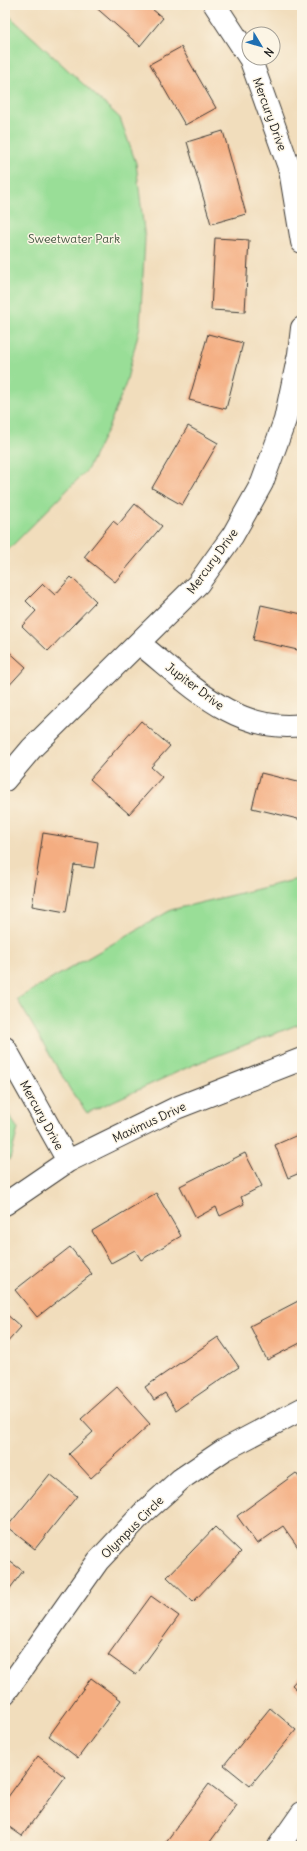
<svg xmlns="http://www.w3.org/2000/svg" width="307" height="1851" viewBox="0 0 307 1851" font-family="Delius,sans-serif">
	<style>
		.green { fill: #99de97; stroke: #5a7d5a }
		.building { fill: #f4ad81 }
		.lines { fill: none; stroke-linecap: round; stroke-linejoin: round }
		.minor-casing { stroke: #3c3934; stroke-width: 24 }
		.minor { stroke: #fff; stroke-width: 22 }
		.labels { text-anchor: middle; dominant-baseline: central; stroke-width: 3; stroke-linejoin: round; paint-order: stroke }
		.street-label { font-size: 12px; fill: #1c1c1c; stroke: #fcf5e5 }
		.park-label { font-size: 12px; fill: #425641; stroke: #fcf5e5 }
	</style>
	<rect width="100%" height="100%" fill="#fcf5e5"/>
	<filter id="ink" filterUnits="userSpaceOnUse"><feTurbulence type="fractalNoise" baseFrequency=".025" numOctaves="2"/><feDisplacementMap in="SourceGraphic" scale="8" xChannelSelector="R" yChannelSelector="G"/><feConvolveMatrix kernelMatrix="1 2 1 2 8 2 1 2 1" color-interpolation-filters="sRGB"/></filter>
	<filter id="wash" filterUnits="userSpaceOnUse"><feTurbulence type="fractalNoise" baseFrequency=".012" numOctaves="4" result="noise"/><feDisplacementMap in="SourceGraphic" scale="16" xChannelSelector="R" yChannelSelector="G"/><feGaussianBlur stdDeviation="0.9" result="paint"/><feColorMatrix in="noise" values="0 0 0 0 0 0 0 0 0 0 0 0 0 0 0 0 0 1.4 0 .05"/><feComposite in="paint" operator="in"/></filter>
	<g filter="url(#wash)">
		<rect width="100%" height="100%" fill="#f1ddbc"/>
		<path class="green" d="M5,12L120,118L136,163L145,239L140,326L126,383L109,426L87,470L5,553Z
			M302,878V1023L193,1065L87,1113L71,1091L17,999L171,910Z
			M5,1109L18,1129L10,1159L5,1163Z"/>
		<g id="blocks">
			<path class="building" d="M93,5H147L163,18L140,46Z
				M295,5H302V16Z
				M181,47L216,108L185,125L150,64Z
				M223,131L246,214L211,224L187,142Z
				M215,238L249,240L245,312L211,310Z
				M208,334L243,343L226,409L189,400Z
				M188,426L218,443L182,505L152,488Z
				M135,504L162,526L115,582L84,557L113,521L118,525Z
				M71,577L96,601L48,651L22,626L36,611L26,601L43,584L55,595Z
				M261,605L302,614V651L253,640Z
				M5,648L26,667L5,690Z
				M141,721L170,746L151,767L162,777L129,814L90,779Z
				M261,773L302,783V820L252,808Z
				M43,833L98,842L94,868L74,865L66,912L32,906Z
				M302,1133V1172L288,1178L275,1145Z
				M245,1153L262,1186L241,1197L244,1204L220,1216L216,1207L196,1218L180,1186Z
				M156,1193L181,1236L141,1260L135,1250L111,1263L92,1231Z
				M70,1247L92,1274L37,1317L15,1290Z
				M302,1299V1342L267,1360L250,1326Z
				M5,1313L21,1327L5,1345Z
				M218,1337L239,1367L176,1410L165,1393L154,1400L145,1387Z
				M117,1387L150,1424L91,1478L69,1454L93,1432L81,1419Z
				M296,1473L302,1482V1553L283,1526L257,1544L237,1516Z
				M50,1474L77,1496L35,1549L7,1527Z
				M215,1527L241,1552L193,1602L167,1577Z
				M5,1558L23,1571L5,1595Z
				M151,1596L179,1616L136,1675L108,1655Z
				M302,1674V1694L292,1685Z
				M91,1678L121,1700L78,1758L49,1736Z
				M270,1708L296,1730L250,1786L224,1765Z
				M38,1756L65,1777L22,1836L5,1824V1801Z
				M209,1784L237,1805L207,1846H170L165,1843Z"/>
		</g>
	</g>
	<g filter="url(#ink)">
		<use href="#blocks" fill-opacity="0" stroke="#3c3934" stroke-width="1"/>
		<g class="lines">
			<g class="minor-casing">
				<path id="minor" d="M215,5L249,57
					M250,58L290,170L302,242
					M140,644C188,682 235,734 302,725
					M5,780L32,748L198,584L233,535L262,483L285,420L299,354L302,328
					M5,1048L68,1161
					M5,1204L68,1161L176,1108L302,1059
					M5,1693L98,1561L142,1514L181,1479L224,1450L302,1409
					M279,1846L302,1813"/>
			</g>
			<use href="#minor" class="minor"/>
		</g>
	</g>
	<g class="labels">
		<g class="street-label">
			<text transform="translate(270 114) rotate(70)">Mercury Drive</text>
			<text transform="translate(212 561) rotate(-54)">Mercury Drive</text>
			<text transform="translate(195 686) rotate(37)">Jupiter Drive</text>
			<text transform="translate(42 1115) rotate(61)">Mercury Drive</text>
			<text transform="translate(149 1122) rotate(-25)">Maximus Drive</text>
			<text transform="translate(132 1527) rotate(-45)">Olympus Circle</text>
		</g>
		<g class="park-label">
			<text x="74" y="238">Sweetwater Park</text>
		</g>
	</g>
	<rect width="307" height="1851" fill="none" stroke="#fcf5e5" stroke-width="20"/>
	<g transform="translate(261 46) rotate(128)"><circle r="19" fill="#fcf5e5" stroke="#a29e95"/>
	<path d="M0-3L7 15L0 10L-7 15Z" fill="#1f6fb2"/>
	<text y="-6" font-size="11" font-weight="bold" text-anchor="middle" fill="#1c1c1c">N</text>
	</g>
</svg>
